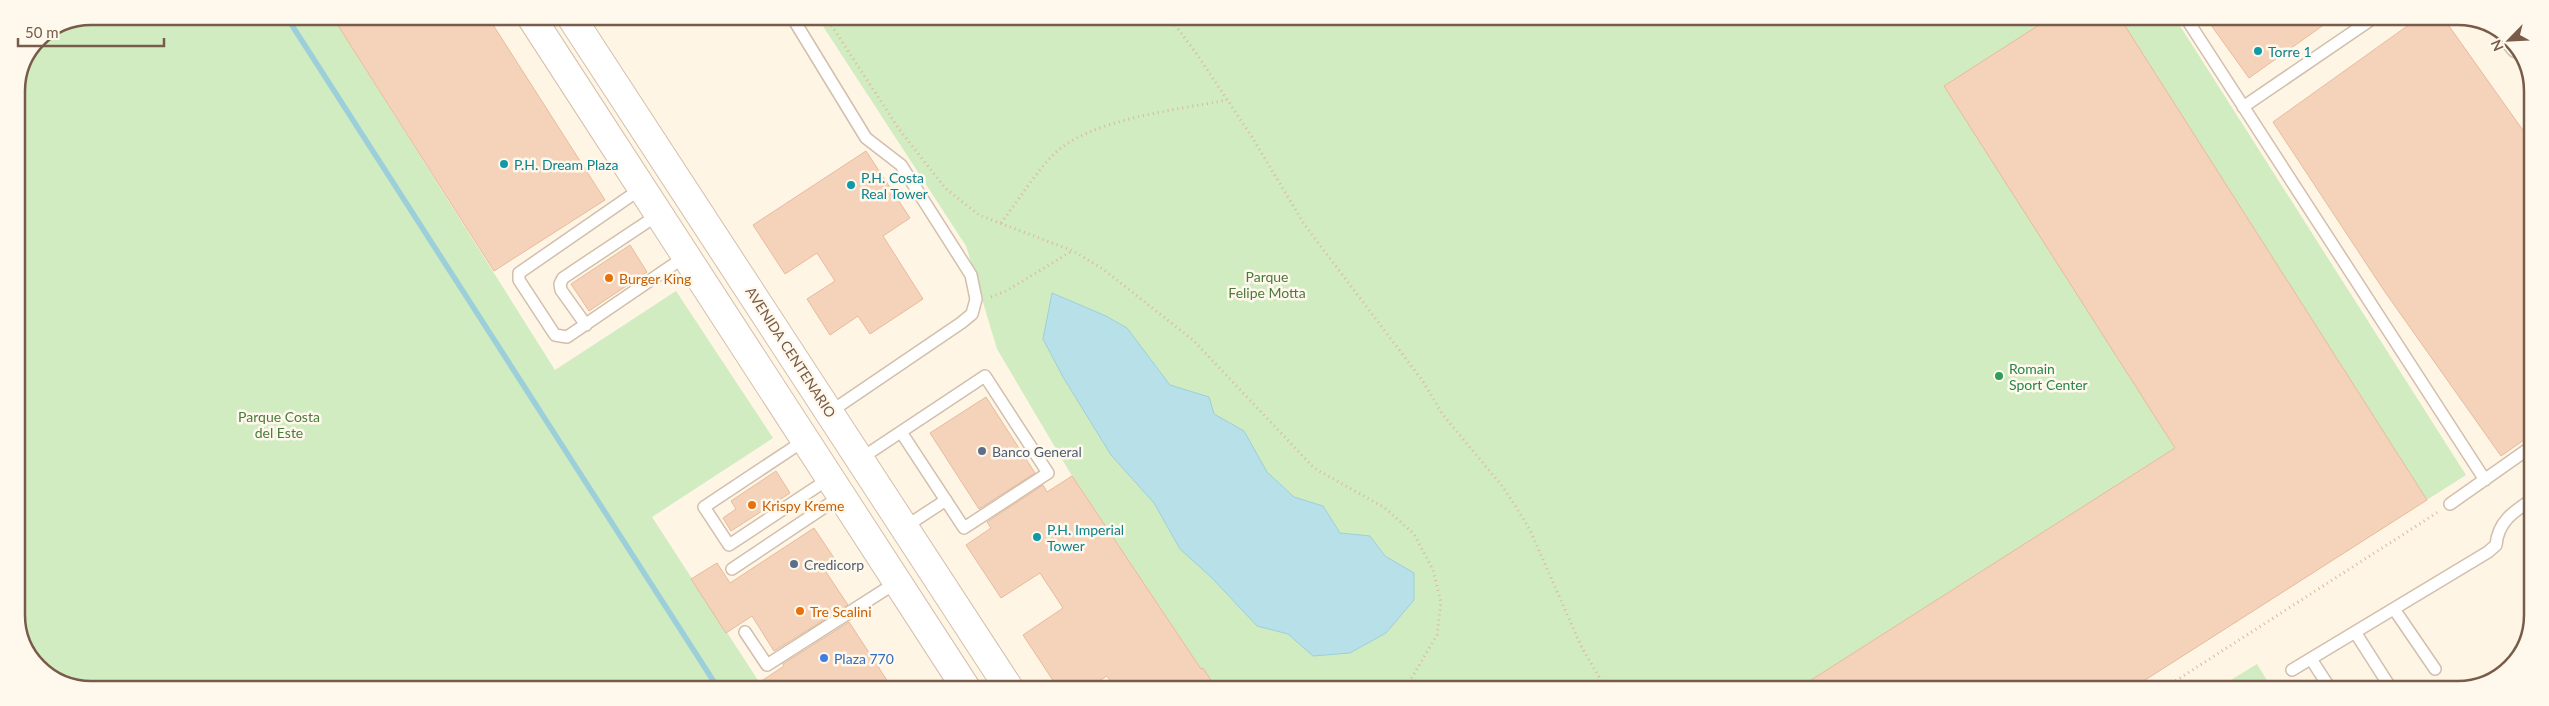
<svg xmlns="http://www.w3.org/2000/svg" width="2549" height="706" viewBox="0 0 2549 706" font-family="Lato,sans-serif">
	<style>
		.green { fill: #d2ecc2 }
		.water { fill: #b8e0e9; stroke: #9dcfdb }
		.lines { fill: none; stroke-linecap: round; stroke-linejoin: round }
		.stream { stroke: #9dcfdb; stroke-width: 5.5 }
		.building { fill: #f5d3ba; stroke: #e8ba9a }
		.lane-casing { stroke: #d2bfac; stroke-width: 14 }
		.street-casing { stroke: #d2bfac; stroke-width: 24 }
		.secondary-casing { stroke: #d5bfaa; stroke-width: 30 }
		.path { stroke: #dab79d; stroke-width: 3; stroke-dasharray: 1 4; stroke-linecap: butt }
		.lane { stroke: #fff; stroke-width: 11 }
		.street { stroke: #fff; stroke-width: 21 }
		.secondary { stroke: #fff; stroke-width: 28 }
		.culture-dot { fill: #0f9aa8; stroke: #fff8ec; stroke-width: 2 }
		.food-dot { fill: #e8710a; stroke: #fff8ec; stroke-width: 2 }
		.leisure-dot { fill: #2e9e5b; stroke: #fff8ec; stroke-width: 2 }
		.service-dot { fill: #5c6f8a; stroke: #fff8ec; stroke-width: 2 }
		.shop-dot { fill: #3f7fe0; stroke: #fff8ec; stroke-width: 2 }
		.labels { text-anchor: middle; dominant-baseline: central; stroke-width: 5; stroke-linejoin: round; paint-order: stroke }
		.culture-label { font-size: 14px; fill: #0d838f; stroke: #fff8ec; text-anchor: start }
		.park-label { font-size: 14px; fill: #4c793c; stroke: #fff8ec }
		.food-label { font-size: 14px; fill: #c56008; stroke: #fff8ec; text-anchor: start }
		.street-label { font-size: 14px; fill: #785b48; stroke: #fff8ec }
		.leisure-label { font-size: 14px; fill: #27864d; stroke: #fff8ec; text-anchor: start }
		.service-label { font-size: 14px; fill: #4e5e75; stroke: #fff8ec; text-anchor: start }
		.shop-label { font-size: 14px; fill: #366cbe; stroke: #fff8ec; text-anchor: start }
		.rim { fill: none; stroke: #785b48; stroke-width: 2.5 }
	</style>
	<rect width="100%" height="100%" fill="#fef5e5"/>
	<path class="green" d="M91,16H332L555,370L676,291L773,438L652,517L763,688L72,687L35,664L16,621V90L38,38Z
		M817,17L2175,18L2466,475L2131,689L1216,688L1203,669H1201L1072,476L997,349L966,246Z
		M2257,664L2273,690L2216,689Z"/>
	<path class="water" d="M1052,293L1106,316L1127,328L1170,385L1209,397L1214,414L1244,431L1267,472L1294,497L1323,506L1340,533L1370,536L1385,556L1414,573V600L1386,633L1350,653L1313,656L1288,634L1257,626L1212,578L1180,549L1154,503L1111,455L1063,377L1043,339Z"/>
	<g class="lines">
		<path class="stream" d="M286,16L718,688"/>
	</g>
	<path class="building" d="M332,16L488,17L605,200L494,271Z
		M2050,18H2120L2427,500L2131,689H1797L2175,448L1944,86Z
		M2206,18H2211L2332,19L2249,78Z
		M2417,19H2444L2532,143L2531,435L2501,456L2385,292L2273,122Z
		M866,151L910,218L883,236L923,299L870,334L858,316L830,335L807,299L835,281L817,253L785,274L753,225Z
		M630,245L647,272L589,311L571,284Z
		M986,397L1035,473L979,509L930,433Z
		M776,471L790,493L731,531L723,518L736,509L731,501Z
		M1072,476L1201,669L1203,668L1216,688H1115L1107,676L1087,688H1058L1023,635L1063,608L1040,573L1001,598L966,545L991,528L987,522L1043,485L1047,492Z
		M814,528L836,561L824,569L848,605L774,651L752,616L726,633L691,579L717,563L730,583Z
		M849,622L892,688H751L784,666L783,664Z"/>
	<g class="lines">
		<g class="lane-casing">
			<path id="lane" d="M792,17L866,138L901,165L971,275L976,299L972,314L961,323L830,412
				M2186,18L2485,480
				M2243,107L2372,19
				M642,188L519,273V280L555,335L567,337L686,256
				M586,325L561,290L560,284L563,278L659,214
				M805,440L704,507L729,545L830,478
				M860,459L985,376L1048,473L964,528L901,432
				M2450,504L2531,447
				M905,527L946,500
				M732,569L841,496
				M2394,609L2435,669
				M745,632L767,665L897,582
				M2355,632L2392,690
				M2311,659L2331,690
				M2292,670L2488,552L2496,545C2498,522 2513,512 2531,500"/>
		</g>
		<g class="street-casing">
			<path id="street" d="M2511,40L2517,47"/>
		</g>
		<g class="secondary-casing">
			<path id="secondary" d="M531,17L966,688
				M571,17L1009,688"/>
		</g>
		<path class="path" d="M826,17L899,129L945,188L979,215L1073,251L1103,269L1194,341L1314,468L1385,508L1414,534L1433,570L1441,602L1437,635L1405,689
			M1169,17L1196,53L1252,137L1304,224L1422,380L1443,415L1503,487L1516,507L1530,530L1581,646L1606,689
			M1001,223C1018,201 1033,176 1052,156C1087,119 1177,110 1227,100
			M991,297L1006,291L1072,251
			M2163,689L2438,512"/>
		<use href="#lane" class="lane"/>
		<use href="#street" class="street"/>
		<use href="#secondary" class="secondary"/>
	</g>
	<g class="culture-dot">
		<circle cx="2258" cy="51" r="5"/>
		<circle cx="504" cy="164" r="5"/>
		<circle cx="851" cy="185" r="5"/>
		<circle cx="1037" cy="537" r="5"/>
	</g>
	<g class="food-dot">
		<circle cx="609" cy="278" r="5"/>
		<circle cx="752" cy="505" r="5"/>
		<circle cx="800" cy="611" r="5"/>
	</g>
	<circle class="leisure-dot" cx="1999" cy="376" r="5"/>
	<g class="service-dot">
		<circle cx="982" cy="451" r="5"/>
		<circle cx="794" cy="564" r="5"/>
	</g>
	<circle class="shop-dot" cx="824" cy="658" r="5"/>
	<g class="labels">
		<g class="culture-label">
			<text x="2268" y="51">Torre 1</text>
			<text x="514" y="164">P.H. Dream Plaza</text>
			<text x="861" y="177">P.H. Costa<tspan x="861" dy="16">Real Tower</tspan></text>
			<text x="1047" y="529">P.H. Imperial<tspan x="1047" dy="16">Tower</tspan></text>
		</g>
		<g class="park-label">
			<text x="1267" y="276">Parque<tspan x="1267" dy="16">Felipe Motta</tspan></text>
			<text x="279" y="416">Parque Costa<tspan x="279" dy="16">del Este</tspan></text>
		</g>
		<g class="food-label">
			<text x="619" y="278">Burger King</text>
			<text x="762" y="505">Krispy Kreme</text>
			<text x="810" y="611">Tre Scalini</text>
		</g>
		<g class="street-label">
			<text transform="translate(791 352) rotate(57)">AVENIDA CENTENARIO</text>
		</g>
		<g class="leisure-label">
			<text x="2009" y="368">Romain<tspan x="2009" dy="16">Sport Center</tspan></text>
		</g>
		<g class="service-label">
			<text x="992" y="451">Banco General</text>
			<text x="804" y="564">Credicorp</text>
		</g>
		<g class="shop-label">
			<text x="834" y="658">Plaza 770</text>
		</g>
	</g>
	<path d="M0 0H2549V706H0ZM91 25H2458A66 66 0 0 1 2524 91V615A66 66 0 0 1 2458 681H91A66 66 0 0 1 25 615V91A66 66 0 0 1 91 25Z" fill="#fff8ec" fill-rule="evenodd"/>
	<path class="rim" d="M91 25H2458A66 66 0 0 1 2524 91V615A66 66 0 0 1 2458 681H91A66 66 0 0 1 25 615V91A66 66 0 0 1 91 25Z"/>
	<g transform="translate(2509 40) rotate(246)" stroke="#fff8ec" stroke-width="4" paint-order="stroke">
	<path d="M0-4L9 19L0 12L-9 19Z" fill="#785b48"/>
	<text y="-8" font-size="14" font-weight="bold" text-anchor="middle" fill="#785b48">N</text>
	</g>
	<path d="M18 38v8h146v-8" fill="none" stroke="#785b48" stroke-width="2.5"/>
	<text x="25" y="38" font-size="15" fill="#785b48" stroke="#fff8ec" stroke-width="4" paint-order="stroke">50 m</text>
</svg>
